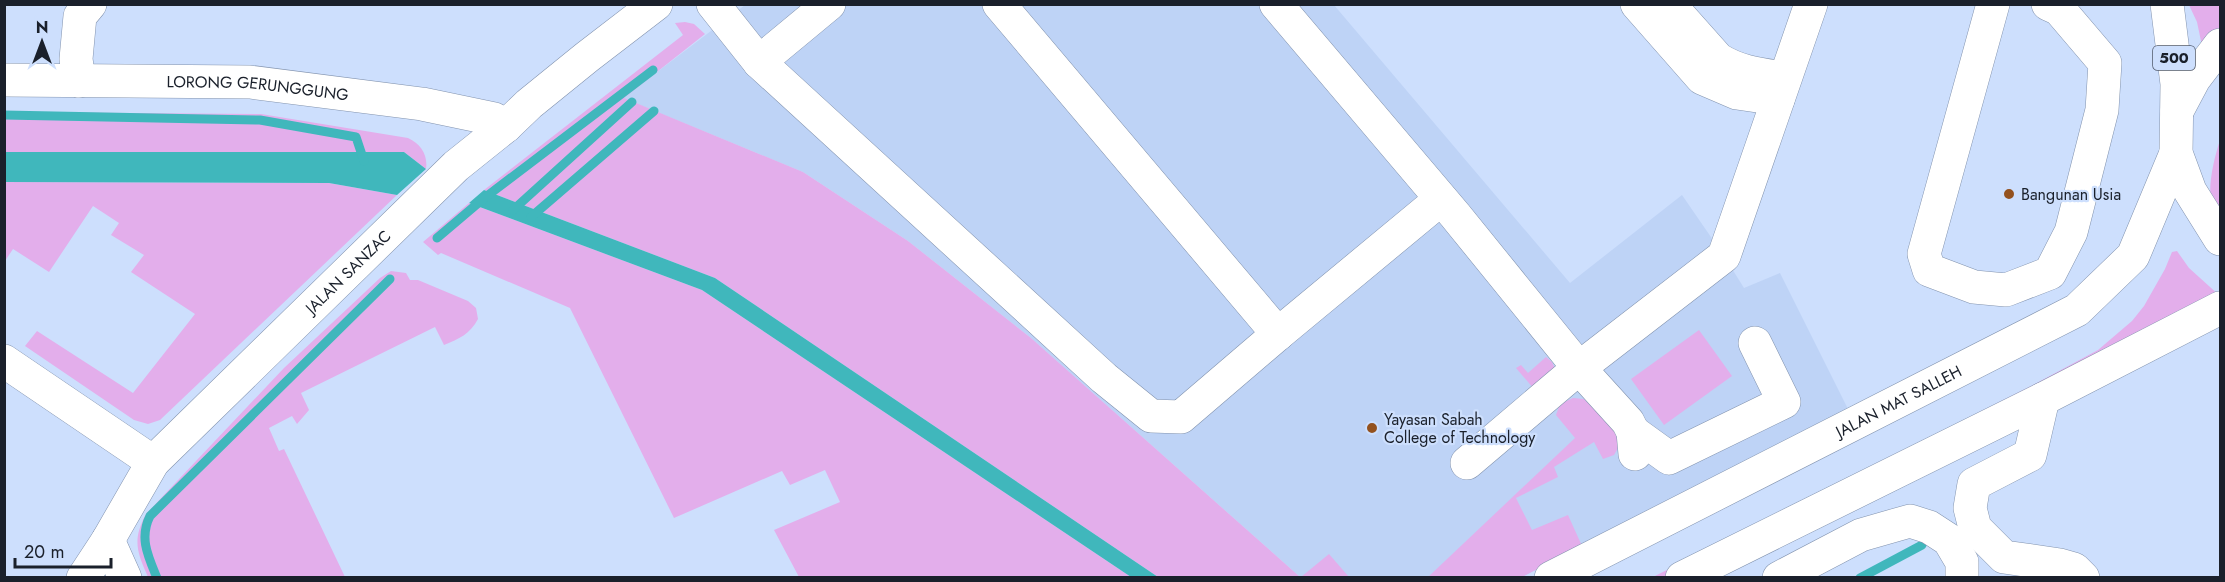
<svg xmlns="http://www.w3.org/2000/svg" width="2225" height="582" viewBox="0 0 2225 582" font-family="Jost,sans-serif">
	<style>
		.built { fill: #bed3f6 }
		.green { fill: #e3aeeb }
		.water { fill: #40b7bc }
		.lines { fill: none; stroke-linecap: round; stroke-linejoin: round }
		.stream { stroke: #40b7bc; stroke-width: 9 }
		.minor-casing { stroke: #8293ae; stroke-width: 34 }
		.major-casing { stroke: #8293ae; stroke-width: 34 }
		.minor { stroke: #fff; stroke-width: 33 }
		.major { stroke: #fff; stroke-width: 33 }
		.poi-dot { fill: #93511e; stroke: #cddffd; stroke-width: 2 }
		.labels { text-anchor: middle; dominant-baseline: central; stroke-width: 4.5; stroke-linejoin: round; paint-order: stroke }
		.shield { fill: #cddffd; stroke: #50596a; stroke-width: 1.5 }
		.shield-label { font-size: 15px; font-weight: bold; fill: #1a202b }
		.street-label { font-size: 16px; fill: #1a202b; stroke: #cddffd }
		.poi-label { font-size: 16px; fill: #1a202b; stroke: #cddffd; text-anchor: start }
	</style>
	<rect width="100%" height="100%" fill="#cddffd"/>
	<path class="built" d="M745,5H1334L1570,283L1682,195L1724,256L1744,288L1780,273L1848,409L1522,577H1300L1031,338L908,241L803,172L623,98Z"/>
	<path class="green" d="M2189,5H2220V45L2206,65L2197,22Z
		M685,22L694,24L705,34L624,98L803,172L908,241L1031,338L1300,577H1158L715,278L484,190L683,35L675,23Z
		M5,112L261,114L408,138C421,144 428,155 426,169L404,152H5Z
		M2220,140V225C2218,218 2213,210 2211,203C2208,183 2214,159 2220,140Z
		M5,182L329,183L397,195L160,420L148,424L134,420L25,346L37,331L133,393L195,314L131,272L144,255L111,235L119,223L93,206L49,272L13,249L5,261Z
		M469,203L702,290L1131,577H799L774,530L840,502L825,470L790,485L782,471L674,518L570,308L441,253L438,255L423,242Z
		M2177,251L2189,268L2220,296L1682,577L1651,578L2033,385L2098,350L2132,321L2144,306L2165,269L2172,252Z
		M391,271L406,273L410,280H418L468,301L476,308L478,319C470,334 459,339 444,345L435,327L301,393L309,410L297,424L292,416L269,428L279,451L284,449L345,577H148C137,552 132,540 146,514L284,368L380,278Z
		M1699,330L1732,376L1664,425L1631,379Z
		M1546,357L1552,362L1556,371L1534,389L1516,368L1521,365L1528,373Z
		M1573,398L1584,399L1616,431L1618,448L1614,455L1603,459L1594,442L1554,467L1558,477L1516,498L1532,530L1568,515L1582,546L1522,577L1427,578L1575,438L1556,415L1560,404Z
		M1329,554L1349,577H1301Z"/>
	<path class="water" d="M5,152H404L426,169L397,195L329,183L5,182Z
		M484,190L715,278L1158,577H1131L702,290L469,203Z"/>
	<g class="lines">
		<path class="stream" d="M4,115L260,120L356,137L364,161
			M513,210L632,102
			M531,217L654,111
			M437,238L483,199L653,70
			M157,578C148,556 139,538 150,516L390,279
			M1860,578L1922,545"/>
		<g class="minor-casing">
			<g id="minor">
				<path d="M713,4L759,62L1104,378L1151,416L1181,417L1278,334"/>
				<path d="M999,4L1278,334L1441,199"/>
				<path d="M1276,4L1455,215L1579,368L1628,422L1633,432L1635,454"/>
				<path d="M1637,4L1702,78L1737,93L1778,99"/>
				<path d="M1669,4L1718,59C1737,71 1756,74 1778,77"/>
				<path d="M1993,4L1924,254L1929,270L1974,287L2006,290L2050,273L2071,232L2102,110L2105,63L2059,9L2048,4"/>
				<path d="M759,62L829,4"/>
				<path id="s1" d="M4,80L250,82L422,104L494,119L506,126"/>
				<path d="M79,81L76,59L80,16L90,4"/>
				<path d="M4,361L153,462"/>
				<path d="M2043,399L2030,455L1974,484L1970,508L1975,528L2004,557L2060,565L2074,569L2083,578"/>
				<path d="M1633,432L1669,458L1784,402L1755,343"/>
				<path d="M1467,463L1579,368L1724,256L1811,4"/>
				<path d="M108,540L125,578"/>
				<path id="s2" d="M83,578L108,540L153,462L456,166L506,126L529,104L587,57L656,4"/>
				<path d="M1779,578L1861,535L1910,521L1929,527L1949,540L1962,562V578"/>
			</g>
		</g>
		<g class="major-casing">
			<g id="major">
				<path d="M2167,4L2177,84L2176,153L2190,191L2220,239"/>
				<path d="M2177,111L2194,79L2220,45"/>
				<path id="s3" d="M1551,578L2077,310L2133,256L2176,153"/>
				<path d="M1682,578L2043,399L2220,308"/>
			</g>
		</g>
		<use href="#minor" class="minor"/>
		<use href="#major" class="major"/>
	</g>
	<g class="poi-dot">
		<circle cx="2009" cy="194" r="6"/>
		<circle cx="1372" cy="428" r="6"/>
	</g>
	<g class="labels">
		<rect class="shield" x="2153" y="46" width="42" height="24" rx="4.5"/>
		<g class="shield-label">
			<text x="2174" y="58">500</text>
		</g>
		<g class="street-label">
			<text stroke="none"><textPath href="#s1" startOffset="254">LORONG GERUNGGUNG</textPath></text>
			<text stroke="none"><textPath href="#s2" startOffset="408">JALAN SANZAC</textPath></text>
			<text stroke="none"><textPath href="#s3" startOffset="390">JALAN MAT SALLEH</textPath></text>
		</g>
		<g class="poi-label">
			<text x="2021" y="194">Bangunan Usia</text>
			<text x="1384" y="419">Yayasan Sabah<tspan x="1384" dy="18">College of Technology</tspan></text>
		</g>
	</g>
	<rect width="2225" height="582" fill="none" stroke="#1a202b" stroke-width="12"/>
	<g transform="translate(42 42)" stroke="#cddffd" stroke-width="4.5" paint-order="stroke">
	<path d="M0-4.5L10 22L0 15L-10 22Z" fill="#1a202b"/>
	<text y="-9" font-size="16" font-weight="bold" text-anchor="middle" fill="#1a202b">N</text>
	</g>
	<path d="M15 558v9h96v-9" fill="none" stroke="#1a202b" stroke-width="3"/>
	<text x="24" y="558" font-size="18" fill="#1a202b" stroke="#cddffd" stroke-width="4.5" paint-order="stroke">20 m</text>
</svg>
